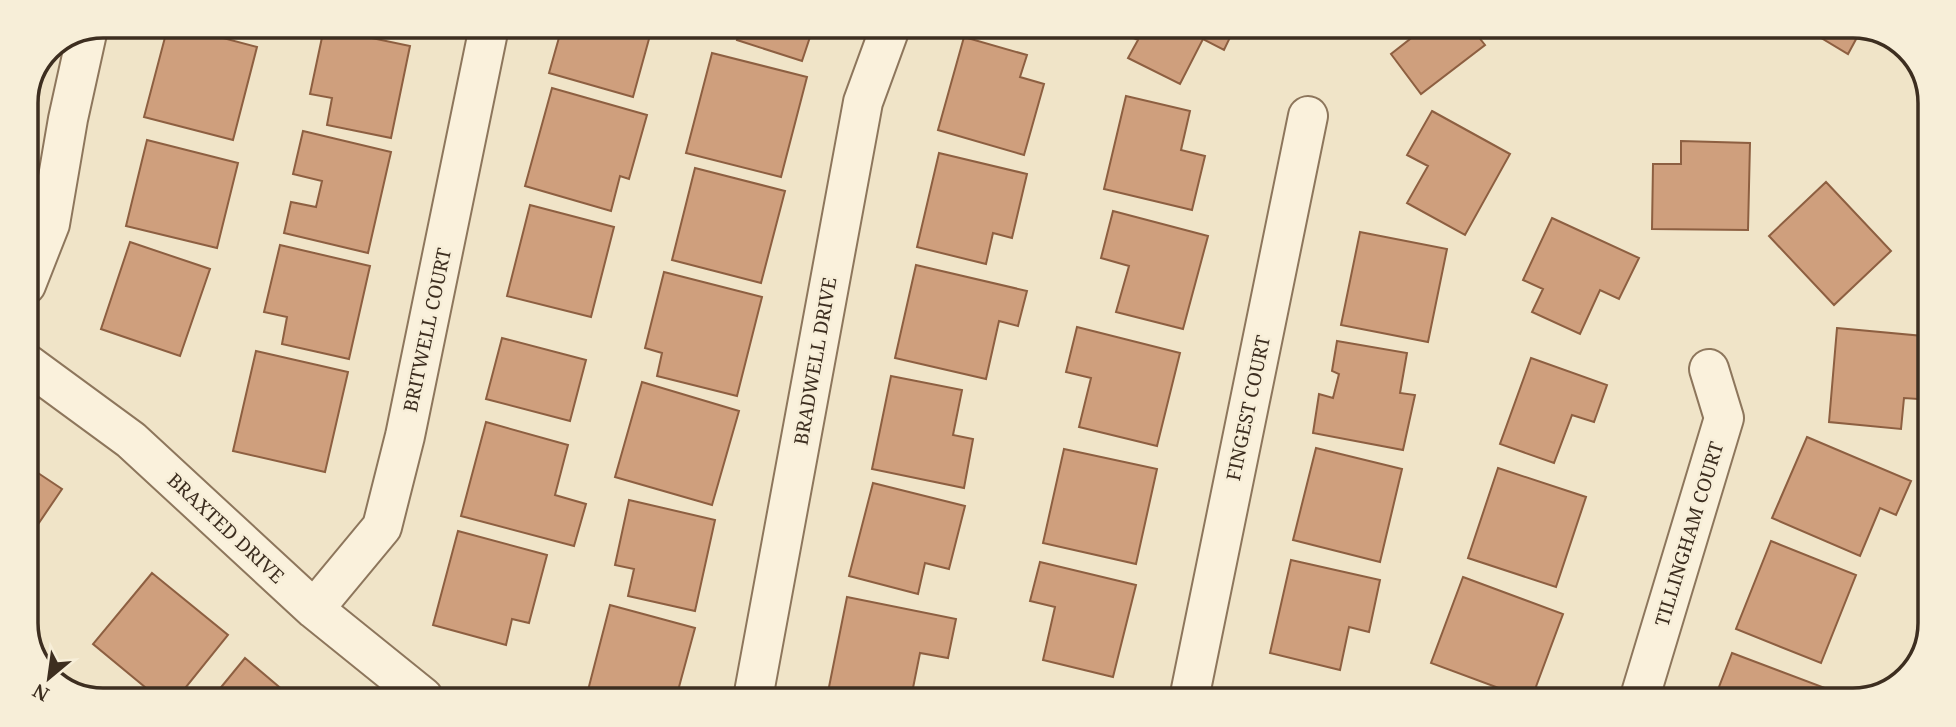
<svg xmlns="http://www.w3.org/2000/svg" width="1956" height="727" viewBox="0 0 1956 727" font-family="'Noto Serif',serif">
	<style>
		.building { fill: #cf9f7d; stroke: #8d5f41; stroke-width: 2 }
		.lines { fill: none; stroke-linecap: round; stroke-linejoin: round }
		.minor-casing { stroke: #8d765c; stroke-width: 42 }
		.minor { stroke: #faf1dc; stroke-width: 38 }
		.labels { text-anchor: middle; dominant-baseline: central; stroke-width: 5; stroke-linejoin: round; paint-order: stroke }
		.street-label { font-size: 19px; fill: #3d2e20; stroke: #f7eed8 }
		.rim { fill: none; stroke: #3d2e20; stroke-width: 3.5 }
	</style>
	<rect width="100%" height="100%" fill="#f0e4c8"/>
	<path class="building" d="M168,26H178L257,47L233,140L144,117Z
		M562,27L652,28L633,97L549,73Z
		M324,28L410,46L391,138L327,125L332,98L310,94Z
		M741,28H813L802,61L737,40Z
		M1130,29H1234L1224,50L1203,39L1180,84L1128,58L1138,40L1127,35Z
		M1402,29L1473,30L1485,45L1421,94L1391,54L1410,39Z
		M1808,30H1861L1848,54Z
		M964,37L1027,55L1020,77L1044,84L1024,155L938,130Z
		M712,53L807,77L781,177L686,153Z
		M552,88L647,115L629,179L620,176L611,211L525,186Z
		M1126,96L1190,111L1181,150L1205,156L1192,210L1104,189Z
		M1432,111L1510,154L1465,235L1407,203L1428,166L1407,155Z
		M303,131L391,152L368,253L284,233L291,202L316,207L322,181L293,174Z
		M147,140L238,163L217,248L126,226Z
		M1681,141L1750,143L1748,230L1652,229L1653,164H1681Z
		M939,153L1027,174L1012,238L993,233L986,264L917,247Z
		M695,168L785,191L761,283L672,260Z
		M1826,182L1891,251L1834,305L1769,236Z
		M530,205L614,227L591,317L507,296Z
		M1113,211L1208,236L1183,329L1116,312L1129,266L1101,258Z
		M1552,218L1639,258L1619,299L1600,290L1580,334L1532,312L1543,289L1523,280Z
		M1360,232L1447,249L1428,342L1341,325Z
		M130,242L210,269L180,356L101,329Z
		M280,245L370,266L349,359L282,344L287,317L264,312Z
		M916,265L1027,291L1018,326L999,321L986,379L895,358Z
		M664,272L762,297L737,396L657,376L662,353L645,348Z
		M1077,327L1180,353L1157,446L1079,427L1091,378L1066,372Z
		M1837,328L1923,336L1918,399L1904,398L1901,429L1829,422Z
		M502,338L586,360L570,421L486,399Z
		M1337,341L1407,353L1400,393L1415,395L1403,450L1313,433L1319,394L1333,398L1339,374L1332,371Z
		M256,351L348,372L325,472L233,451Z
		M1531,358L1607,385L1594,422L1572,415L1554,463L1500,444Z
		M891,376L962,390L953,435L973,439L964,488L872,469Z
		M642,382L739,411L712,505L615,477Z
		M486,422L568,445L555,495L586,504L574,546L461,516Z
		M1807,437L1911,481L1896,515L1880,508L1860,556L1772,518Z
		M1316,448L1402,469L1380,562L1293,540Z
		M1064,449L1157,469L1136,564L1043,543Z
		M26,465L62,489L26,542Z
		M1498,468L1586,497L1556,587L1468,558Z
		M873,483L965,506L949,569L925,563L918,594L849,576Z
		M629,500L715,520L695,611L628,596L634,569L615,565Z
		M458,531L547,555L529,623L512,619L506,645L433,625Z
		M1771,541L1856,575L1821,663L1736,629Z
		M1291,560L1380,580L1369,632L1349,627L1340,670L1270,653Z
		M1040,562L1136,585L1113,677L1043,660L1055,607L1030,601Z
		M152,573L228,635L178,697H157L93,644Z
		M1463,577L1563,614L1531,700L1431,663Z
		M847,597L956,619L948,658L920,653L911,698H862L828,692Z
		M610,605L695,628L676,698H586Z
		M1732,653L1833,691L1830,701L1714,700Z
		M245,658L291,697H213Z"/>
	<g class="lines">
		<g class="minor-casing">
			<path id="minor" d="M26,285L50,224L68,119L87,33
				M26,363L131,440L314,609L423,697
				M314,609L382,527L405,436L489,27
				M753,698L863,102L890,28
				M1189,699L1308,116
				M1639,700L1724,418L1709,369"/>
		</g>
		<use href="#minor" class="minor"/>
	</g>
	<g class="labels">
		<g class="street-label">
			<text transform="translate(427 330) rotate(-78)">BRITWELL COURT</text>
			<text transform="translate(815 361) rotate(-80)">BRADWELL DRIVE</text>
			<text transform="translate(1248 408) rotate(-78)">FINGEST COURT</text>
			<text transform="translate(226 528) rotate(43)">BRAXTED DRIVE</text>
			<text transform="translate(1689 534) rotate(-73)">TILLINGHAM COURT</text>
		</g>
	</g>
	<path d="M0 0H1956V727H0ZM103 38H1853A65 65 0 0 1 1918 103V623A65 65 0 0 1 1853 688H103A65 65 0 0 1 38 623V103A65 65 0 0 1 103 38Z" fill="#f7eed8" fill-rule="evenodd"/>
	<path class="rim" d="M103 38H1853A65 65 0 0 1 1918 103V623A65 65 0 0 1 1853 688H103A65 65 0 0 1 38 623V103A65 65 0 0 1 103 38Z"/>
	<g transform="translate(49 678) rotate(209)" stroke="#f7eed8" stroke-width="5" paint-order="stroke">
	<path d="M0-5L12 26L0 18L-12 26Z" fill="#3d2e20"/>
	<text y="-10" font-size="19" font-weight="bold" text-anchor="middle" fill="#3d2e20">N</text>
	</g>
</svg>
